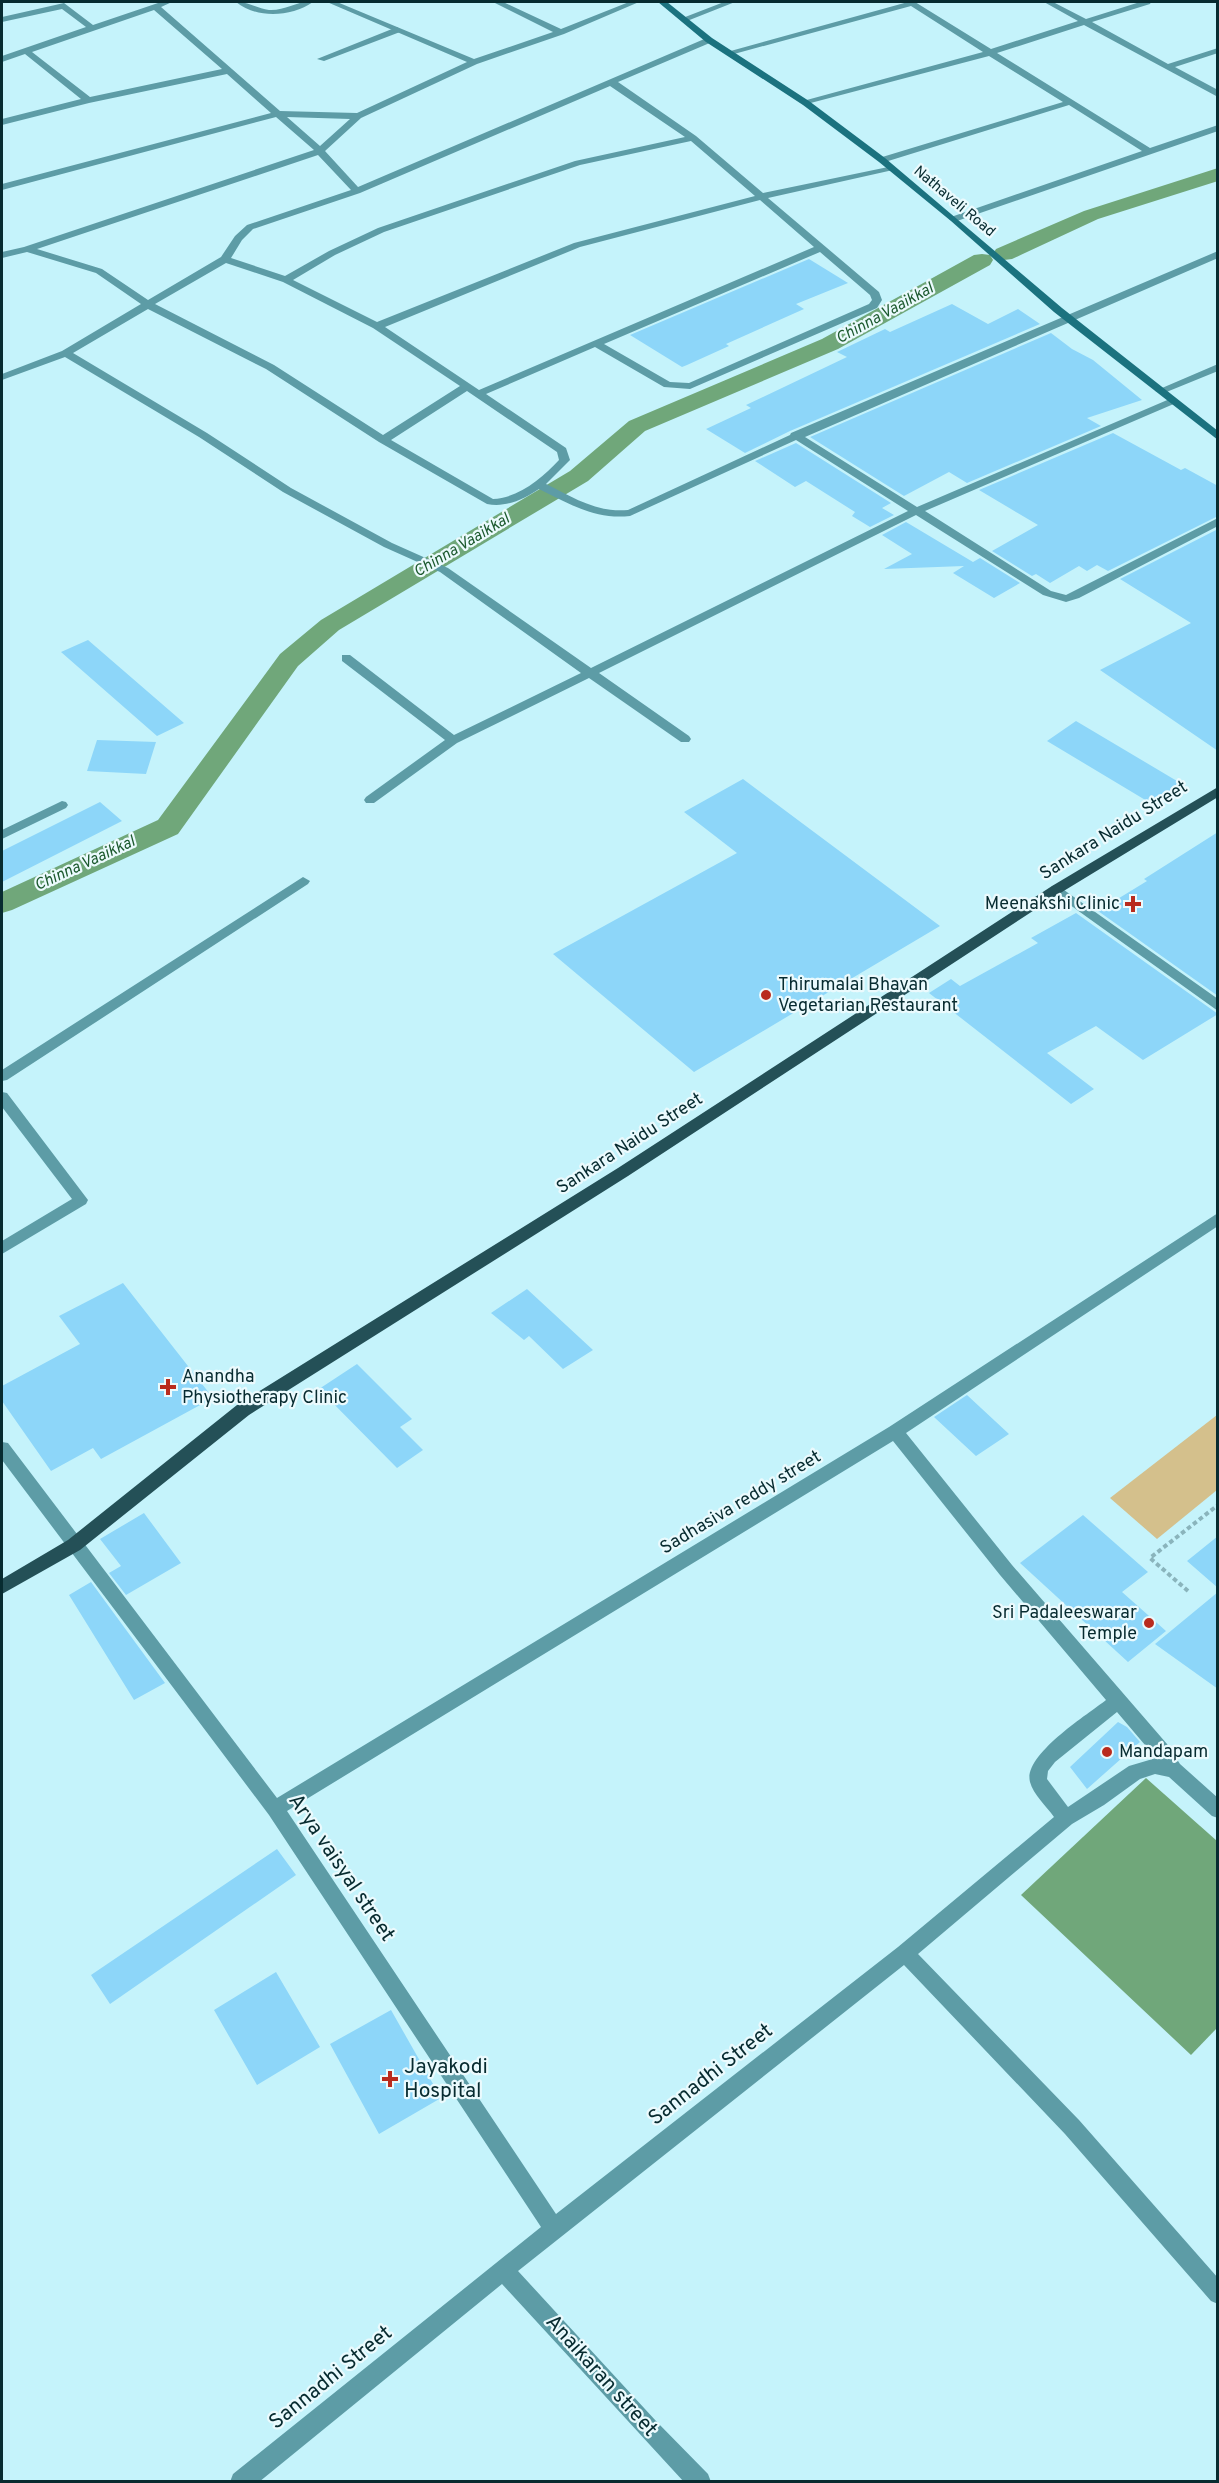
<svg xmlns="http://www.w3.org/2000/svg" width="1219" height="2483" viewBox="0 0 1219 2483" font-family="Overpass,sans-serif">
	<style>
		.green { fill: #d4c08c }
		.water { fill: #70a77a }
		.lines { fill: none; stroke-linecap: round; stroke-linejoin: round }
		.canal { fill: #70a77a; fill-rule: evenodd }
		.building { fill: #8dd6f9 }
		.path { stroke: #8ab4bc; stroke-width: 4; stroke-dasharray: 4.5 3; stroke-linecap: butt }
		.lane { fill: #5d9ca6; fill-rule: evenodd }
		.street { fill: #5d9ca6; fill-rule: evenodd }
		.secondary { fill: #1b727f; fill-rule: evenodd }
		.primary { fill: #245057; fill-rule: evenodd }
		.poi-dot { fill: #b92b1e; stroke: #ebfafd; stroke-width: 2 }
		.labels { text-anchor: middle; dominant-baseline: central; stroke-width: 4.5; stroke-linejoin: round; paint-order: stroke }
		.far-street-label { font-size: 15px; fill: #072b30; stroke: #ebfafd }
		.far-water-label { font-size: 16px; font-style: italic; fill: #1c592e; stroke: #ebfafd }
		.street-label { font-size: 18px; fill: #072b30; stroke: #ebfafd }
		.poi-label { font-size: 18px; fill: #072b30; stroke: #ebfafd; text-anchor: start }
		.near-street-label { font-size: 21px; fill: #072b30; stroke: #ebfafd }
		.near-poi-label { font-size: 21px; fill: #072b30; stroke: #ebfafd; text-anchor: start }
	</style>
	<rect width="100%" height="100%" fill="#c5f3fb"/>
	<path class="green" d="M1217,1415V1490L1157,1539L1110,1498Z"/>
	<path class="water" d="M1146,1778L1217,1841V2028L1191,2055L1021,1895Z"/>
	<g class="lines">
		<path class="canal" d="M1218,168V181L1098,219L1012,259L1004,260L996,259L993,254L996,249L1084,211Z
			M982,254L990,255L993,260L990,265L838,349L645,431L588,481L339,630L298,666L178,834L12,910L2,913V892L158,820L280,654L321,620L570,471L629,421L822,339L974,255Z"/>
	</g>
	<path class="building" d="M809,259L848,283L796,304L804,309L726,344L729,346L687,365L682,367L630,335Z
		M952,304L988,324L1018,309L1040,324L790,431L745,453L706,429L751,408L746,405L847,357L837,352L885,329L890,332Z
		M1051,333L1072,349L1093,360L1142,400L1087,418L1101,426L967,483L949,472L904,496L810,437Z
		M1113,433L1181,470L1185,468L1218,486V516L1108,571L1097,565L1087,571L1079,566L1050,583L1036,574L1032,576L992,551L1038,525L979,490Z
		M796,443L891,503L882,508L894,515L870,527L852,516L855,512L806,481L795,487L755,461Z
		M906,522L973,562L980,558L1020,583L994,598L953,573L964,566L884,569L912,554L882,535Z
		M1218,529V751L1100,670L1191,623L1120,579Z
		M88,640L184,723L157,736L61,652Z
		M1076,721L1182,784L1152,804L1047,741Z
		M97,740L156,742L146,774L87,771Z
		M743,779L940,926L694,1072L553,954L737,853L684,812Z
		M100,802L122,821L2,882V851Z
		M1218,832V996L1098,911L1147,881L1144,879Z
		M1076,913L1218,1014L1143,1060L1096,1026L1047,1053L1094,1089L1071,1104L929,993L951,979L960,986L1038,943L1031,938Z
		M123,1283L213,1398L101,1459L93,1448L51,1471L2,1401V1386L80,1344L59,1316Z
		M527,1289L593,1350L563,1369L529,1336L524,1340L491,1313Z
		M357,1364L412,1419L400,1427L423,1450L397,1468L319,1389Z
		M967,1395L1009,1434L976,1456L934,1417Z
		M144,1513L181,1563L126,1595L109,1573L121,1566L100,1539Z
		M1083,1515L1148,1572L1122,1592L1166,1631L1128,1662L1020,1563Z
		M1218,1536V1588L1187,1561Z
		M91,1582L165,1683L134,1700L69,1595Z
		M1218,1592V1689L1155,1644Z
		M1118,1722L1127,1727L1140,1742L1087,1789L1070,1767Z
		M277,1849L296,1875L110,2004L91,1975Z
		M276,1972L320,2047L257,2085L214,2010Z
		M391,2010L441,2098L379,2134L330,2044Z"/>
	<g class="lines">
		<path class="path" d="M1188,1591L1150,1558L1218,1505"/>
		<path class="lane" d="M397,27L401,30L400,32L324,61L317,59Z
			M62,801L66,802L68,805L66,808L2,839V830Z"/>
		<path class="street" d="M161,2H172L161,7L280,111L357,113L467,62L327,2H337L474,59L553,32L493,2H503L561,29L629,2H639L564,34L477,64L361,118L325,151L358,187L709,37L713,40L712,42L618,82L696,136L763,193L893,166V170L768,198L879,292L882,300L877,308L690,389L664,387L595,347L486,394L566,448L570,460L546,484C572,497 597,513 628,510L790,435L791,433L1218,251V258L805,437L917,507L1172,398L1176,399V403L925,511L1051,591L1066,595L1218,518V526L1079,598L1066,602L1043,595L916,515L599,673L689,736L691,739L689,742H681L589,678L457,743L374,803H366L364,800L366,797L445,740L342,661V655H350L454,735L581,673L440,572L384,547L283,492L199,437L65,357L2,380V374L62,351L141,304L96,273L27,252L2,258V252L24,247L314,150L276,117L2,190V184L271,113L227,74L89,103L2,125V119L81,99L25,54L2,62V56L86,27L62,9L2,22V17L64,3L93,25ZM154,10L222,69L90,97L32,52ZM610,86L685,137L575,161L378,228L329,251L285,276L231,258L242,240L253,229L360,193ZM287,117L350,119L320,146ZM691,141L755,196L574,243L377,322L293,280L335,255L384,232L580,165ZM318,155L351,190L247,225L235,236L221,257L148,300L102,269L37,249ZM760,200L814,247L479,390L385,327L580,247ZM820,252L870,295L872,300L869,304L689,383L670,382L604,344ZM226,263L283,282L373,328L460,386L383,435L274,365L155,304ZM148,309L266,369L379,442L487,504C506,508 524,499 539,489C569,504 596,520 630,516L796,440L908,511L591,668L448,568L392,543L291,488L207,433L73,353ZM467,391L557,452L559,460C542,478 519,498 493,499L391,440Z
			M236,2C248,1 257,9 269,10C285,11 298,0 313,2C291,17 257,19 236,2Z
			M724,2H735L687,21L680,19Z
			M908,2H915L991,49L1078,21L1044,2H1053L1086,19L1140,2H1151L1150,4L1092,22L1168,64L1218,48V53L1175,67L1218,90V97L1084,25L997,53L1150,148L1218,125V131L954,222L949,219L951,217L1142,151L1069,105L885,162H879V158L1063,102L989,56L803,105V101L983,52L911,6L734,54L727,52Z
			M1218,364V371L1164,393L1155,391Z
			M303,877L310,881L308,884L7,1080L2,1081V1070Z
			M1057,885L1218,999V1011L1052,892L1050,889L1052,886Z
			M2,1092L7,1093L88,1200L86,1204L2,1254V1241L72,1199L2,1107Z
			M1218,1213V1226L906,1433L1012,1565L1167,1744L1180,1764L1218,1798V1818L1212,1816L1169,1777L1155,1774L1140,1779L1104,1805L1072,1824L918,1954L1079,2120L1218,2278V2304L1211,2301L1065,2134L904,1965L518,2271L656,2421L708,2474L711,2482H684L502,2284L259,2482H230L233,2474L541,2227L269,1815L2,1460V1442L8,1443L277,1798L889,1427ZM893,1441L1000,1575L1106,1700C1087,1715 1023,1755 1030,1782C1033,1794 1047,1807 1054,1817L898,1947L556,2214L287,1811ZM1117,1712L1156,1758L1129,1766L1068,1807L1047,1779L1048,1771L1055,1762Z"/>
		<path class="secondary" d="M658,2H667L712,38L809,101L885,158L1062,308L1218,431V440L1054,312L951,221L879,162L803,105L706,42Z"/>
		<path class="primary" d="M1218,787V797L1062,892L628,1176L249,1415L80,1550L2,1594V1579L68,1540L237,1405L618,1168L1052,886Z"/>
	</g>
	<g class="poi-dot">
		<path d="M1130 895h6v6h6v6h-6v6h-6v-6h-6v-6h6z"/>
		<circle cx="766" cy="995" r="6"/>
		<path d="M165 1378h6v6h6v6h-6v6h-6v-6h-6v-6h6z"/>
		<circle cx="1149" cy="1623" r="6"/>
		<circle cx="1107" cy="1752" r="6"/>
		<path d="M387 2070h6v6h6v6h-6v6h-6v-6h-6v-6h6z"/>
	</g>
	<g class="labels">
		<g class="far-street-label">
			<text transform="translate(954 202) rotate(40)">Nathaveli Road</text>
		</g>
		<g class="far-water-label">
			<text transform="translate(885 314) rotate(-29)">Chinna Vaaikkal</text>
			<text transform="translate(462 546) rotate(-31)">Chinna Vaaikkal</text>
			<text transform="translate(85 864) rotate(-25)">Chinna Vaaikkal</text>
		</g>
		<g class="street-label">
			<text transform="translate(1114 831) rotate(-32)">Sankara Naidu Street</text>
			<text transform="translate(630 1144) rotate(-33)">Sankara Naidu Street</text>
			<text transform="translate(741 1503) rotate(-31)">Sadhasiva reddy street</text>
		</g>
		<g class="poi-label">
			<text x="1120" y="904" text-anchor="end">Meenakshi Clinic</text>
			<text x="778" y="985">Thirumalai Bhavan<tspan x="778" dy="21">Vegetarian Restaurant</tspan></text>
			<text x="182" y="1377">Anandha<tspan x="182" dy="21">Physiotherapy Clinic</tspan></text>
			<text x="1137" y="1613" text-anchor="end">Sri Padaleeswarar<tspan x="1137" dy="21">Temple</tspan></text>
			<text x="1119" y="1752">Mandapam</text>
		</g>
		<g class="near-street-label">
			<text transform="translate(341 1868) rotate(56)">Arya vaisyal street</text>
			<text transform="translate(711 2075) rotate(-38)">Sannadhi Street</text>
			<text transform="translate(601 2376) rotate(48)">Anaikaran street</text>
			<text transform="translate(331 2378) rotate(-39)">Sannadhi Street</text>
		</g>
		<g class="near-poi-label">
			<text x="404" y="2067">Jayakodi<tspan x="404" dy="24">Hospital</tspan></text>
		</g>
	</g>
	<rect width="1219" height="2483" fill="none" stroke="#072b30" stroke-width="6"/>
</svg>
